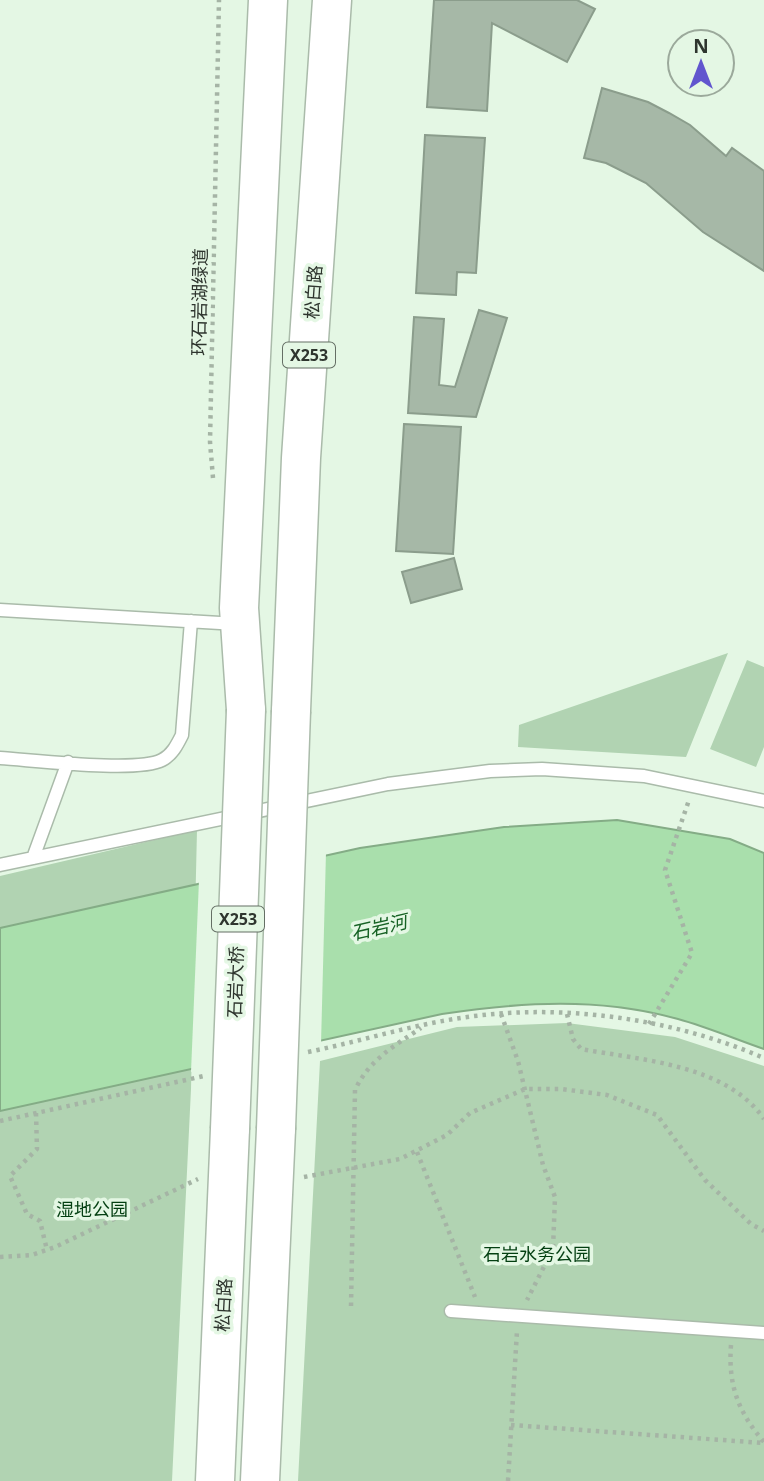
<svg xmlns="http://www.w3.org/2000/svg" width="764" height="1481" viewBox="0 0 764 1481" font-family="'Noto Sans','Noto Sans SC',sans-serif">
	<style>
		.green { fill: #b1d3b2 }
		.water { fill: #a9dfac; stroke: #84ac86; stroke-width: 2 }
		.pier { fill: #e4f7e4 }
		.building { fill: #a6b8a7; stroke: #8b9d8c; stroke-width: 2 }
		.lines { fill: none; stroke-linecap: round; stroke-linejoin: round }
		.lane-casing { stroke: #aba; stroke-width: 15 }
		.primary-casing { stroke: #aba; stroke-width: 41 }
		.path { stroke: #a5b4a5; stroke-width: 4.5; stroke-dasharray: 3.5 5; stroke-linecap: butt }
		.lane { stroke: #fff; stroke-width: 12 }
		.primary { stroke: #fff; stroke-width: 38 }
		.primary-bridge-casing { stroke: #aba; stroke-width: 41; stroke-linecap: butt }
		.primary-bridge { stroke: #fff; stroke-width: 38 }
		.labels { text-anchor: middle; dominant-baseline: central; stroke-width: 7; stroke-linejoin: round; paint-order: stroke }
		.shield { fill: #e4f7e4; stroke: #656f65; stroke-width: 2 }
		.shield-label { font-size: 16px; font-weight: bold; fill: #2e352e }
		.street-label { font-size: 18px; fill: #2e352e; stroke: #e4f7e4 }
		.park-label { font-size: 18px; fill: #033f11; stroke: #e4f7e4 }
		.water-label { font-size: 19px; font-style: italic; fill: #166224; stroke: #e4f7e4 }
	</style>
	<rect width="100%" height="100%" fill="#e4f7e4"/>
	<path class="green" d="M728,653L686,757L518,747L519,725Z
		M747,660L764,667V747L756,767L710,749Z
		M197,830L191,1089L172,1481H0V876Z
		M567,1023L675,1037L764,1066V1481H298L320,1061L457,1027Z"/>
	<path class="water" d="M617,820L730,839L764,853V1049C735,1039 707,1027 678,1019C599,997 522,1002 442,1014L0,1111V928L360,848L504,827Z"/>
	<path class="pier" d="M326,852L321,1044L191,1072L199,880Z"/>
	<path class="building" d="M434,0H577L595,9L567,62L492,23L487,111L427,107Z
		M602,88L648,102L669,113L690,125L726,156L732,148L764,171V271L703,232L646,183L606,163L584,158Z
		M425,135L485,138L476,273L457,272L456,295L416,293Z
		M479,310L507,318L476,417L408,413L414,317L444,319L439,385L455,387Z
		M404,424L461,427L453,554L396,551Z
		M454,558L462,589L411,603L402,572Z"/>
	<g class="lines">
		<g class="lane-casing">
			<path id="lane" d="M0,610L237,624
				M0,758C33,760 137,773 162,760C172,755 177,745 182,735L191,621
				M33,858L68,762
				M0,865L388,784L490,771L542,769L644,776L764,801
				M451,1311L764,1333"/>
		</g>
		<g class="primary-casing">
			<path id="primary" d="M246,710L239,608L268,0
				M291,711L301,458L332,0
				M215,1481L230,1129
				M260,1481L276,1129"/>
		</g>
		<path class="path" d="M213,478L210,442L219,0
			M501,1014L518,1061L543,1165L555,1197L553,1249L527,1300
			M567,1014L573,1039L581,1049C640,1060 726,1064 764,1119
			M649,1024L692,953L665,870L689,800
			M308,1052C357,1042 405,1027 454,1019C556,1002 669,1017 764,1058
			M36,1113L37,1149L10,1176L27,1214L40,1221L47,1250
			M0,1121L204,1076
			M417,1152L475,1297
			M304,1177L400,1159L447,1135L470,1113L525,1089H561L607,1095L657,1115L705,1180L751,1224L764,1231
			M0,1257L32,1255L55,1247L198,1179
			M351,1306L355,1090C369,1060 394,1046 421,1028
			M731,1345C728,1385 738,1412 764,1442
			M511,1425L764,1443
			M508,1481L517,1331"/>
		<use href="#lane" class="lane"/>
		<use href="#primary" class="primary"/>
		<g class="primary-bridge-casing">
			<path id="primary-bridge" d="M230,1129L246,710
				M276,1129L291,711"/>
		</g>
		<use href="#primary-bridge" class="primary-bridge"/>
	</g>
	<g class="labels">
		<g class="shield">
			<rect x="283" y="342.5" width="52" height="25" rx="5"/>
			<rect x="212" y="906.5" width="52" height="25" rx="5"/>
		</g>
		<g class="shield-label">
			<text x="309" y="355">X253</text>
			<text x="238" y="919">X253</text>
		</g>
		<g class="street-label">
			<text transform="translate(313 292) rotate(-86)">松白路</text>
			<text transform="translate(199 302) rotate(-89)">环石岩湖绿道</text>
			<text transform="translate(235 982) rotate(-88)">石岩大桥</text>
			<text transform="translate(223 1305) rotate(-87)">松白路</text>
		</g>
		<g class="park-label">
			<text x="92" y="1209">湿地公园</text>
			<text x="537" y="1254">石岩水务公园</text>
		</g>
		<g class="water-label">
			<text transform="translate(379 927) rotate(-13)">石岩河</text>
		</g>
	</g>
	<g transform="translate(701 63)"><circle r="33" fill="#e4f7e4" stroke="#9ba99b" stroke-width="2"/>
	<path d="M0-5L12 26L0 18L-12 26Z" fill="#6155ce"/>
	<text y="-10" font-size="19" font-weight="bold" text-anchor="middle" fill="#2e352e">N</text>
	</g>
</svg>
